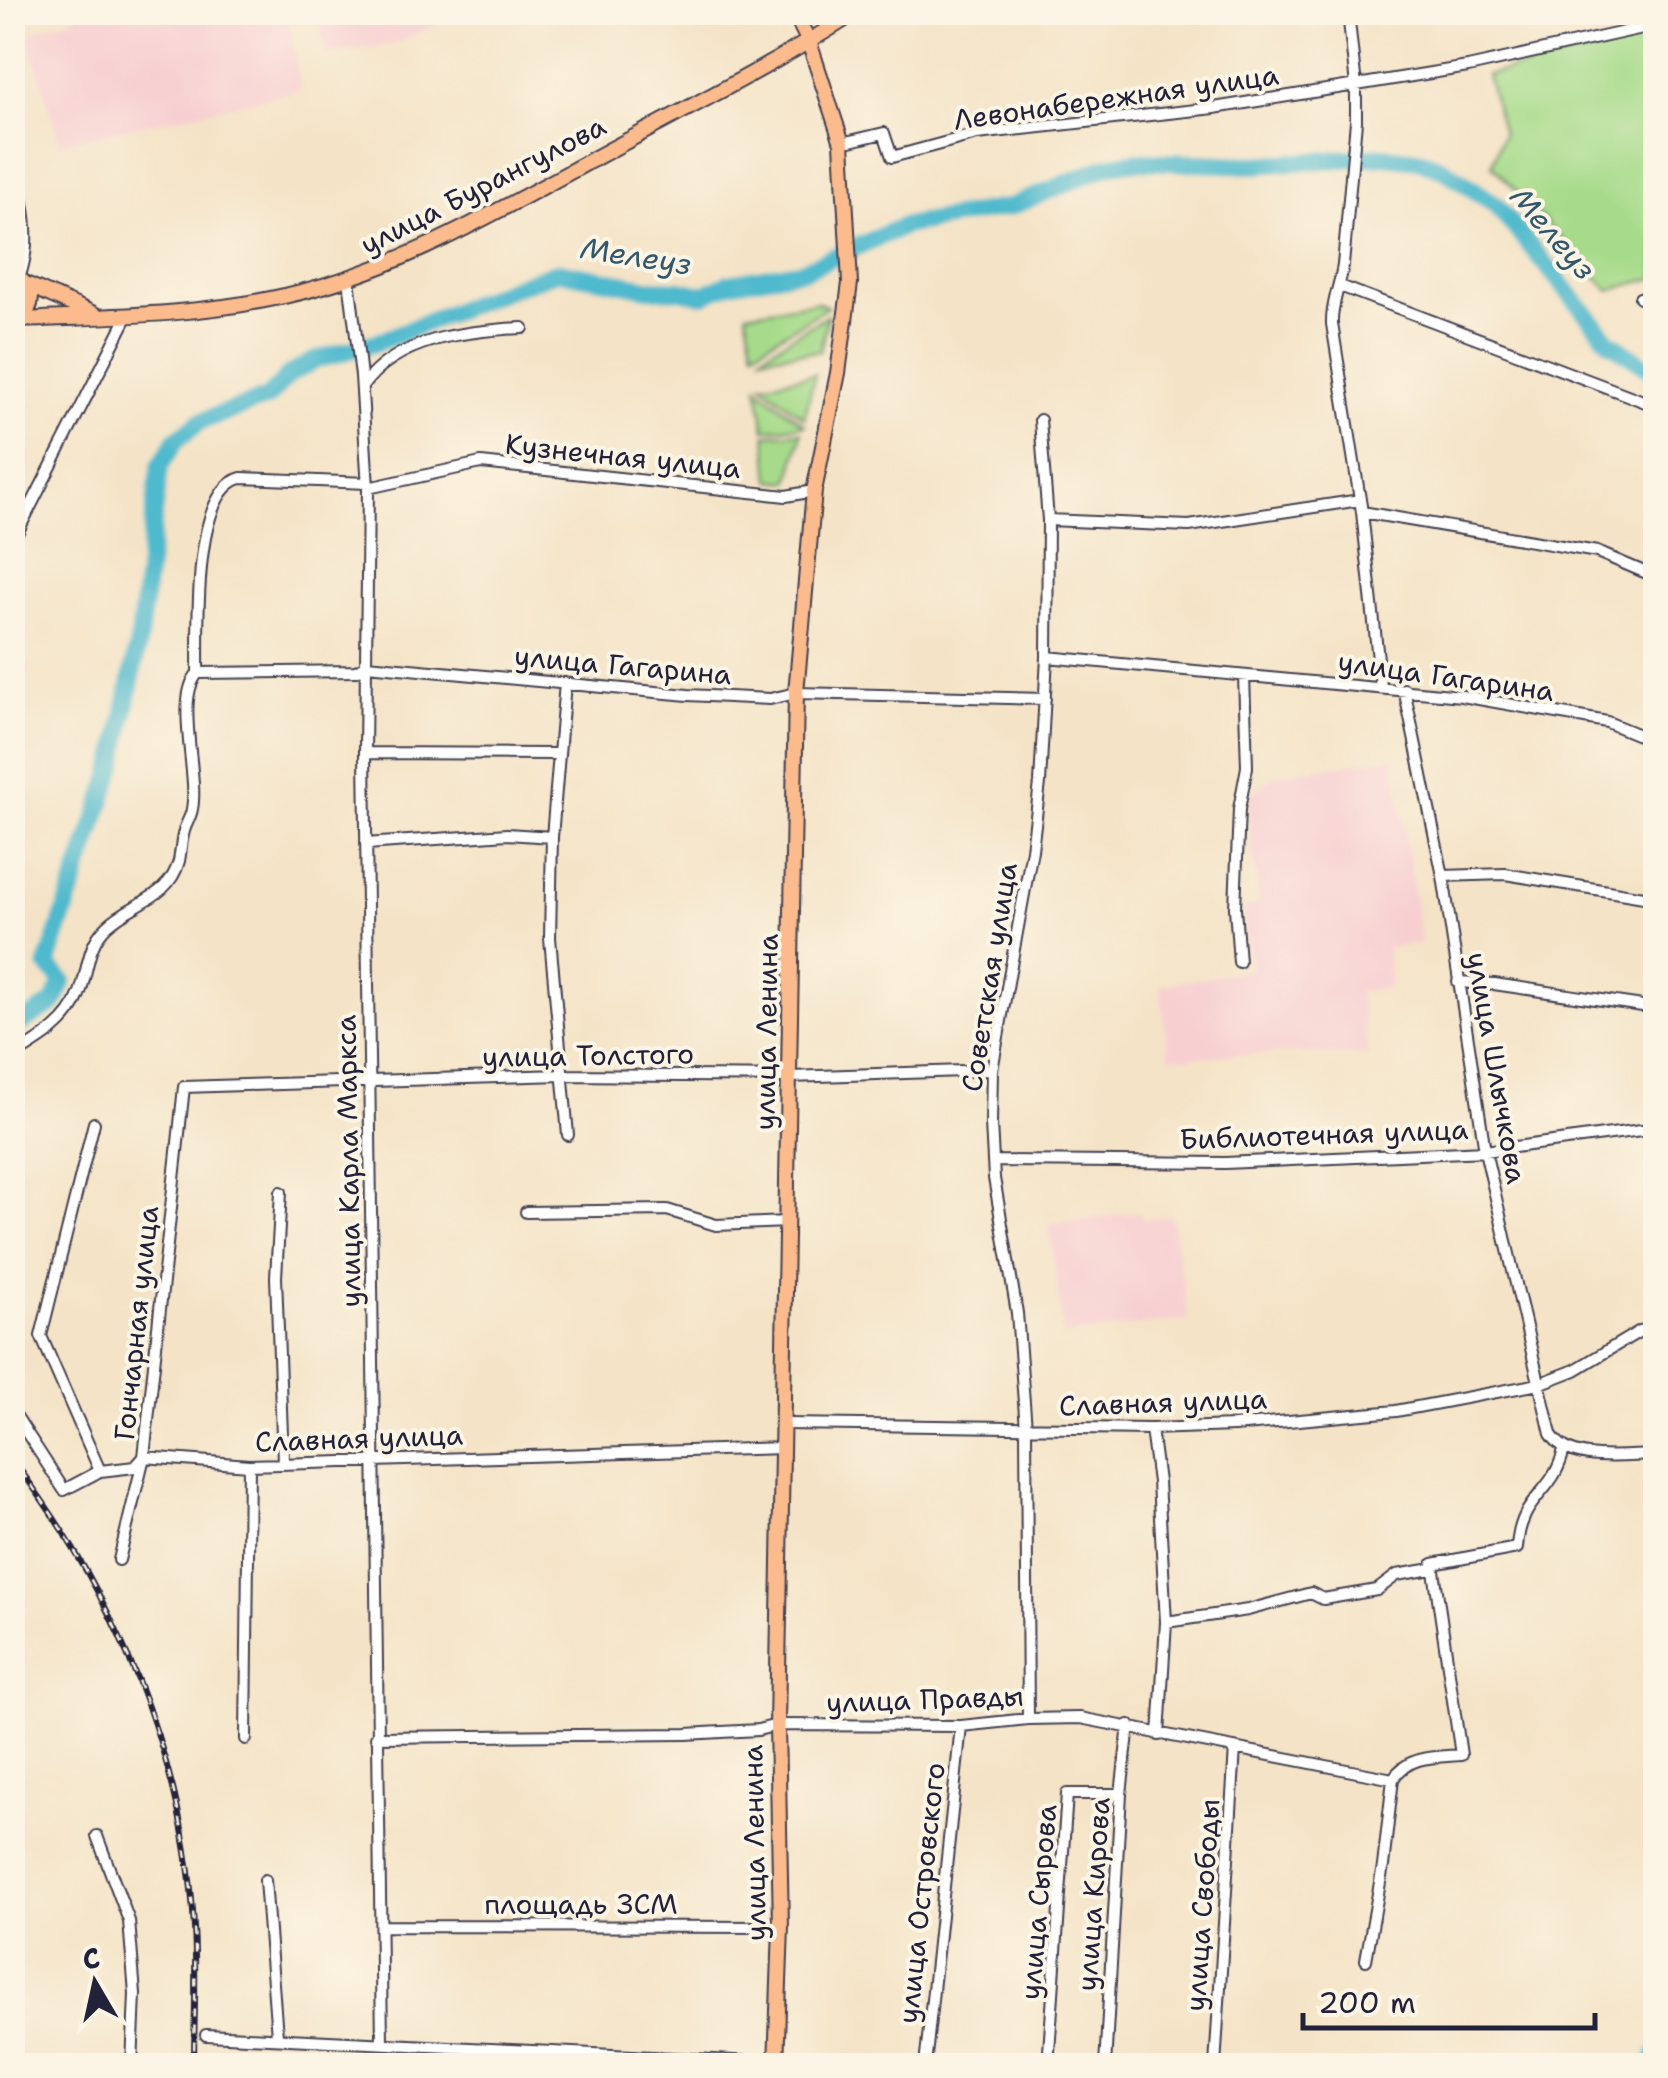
<svg xmlns="http://www.w3.org/2000/svg" width="1668" height="2078" viewBox="0 0 1668 2078" font-family="'Shantell Sans',sans-serif">
	<style>
		.built { fill: #f7cfd1 }
		.green { fill: #a7db8b; stroke: #647e63; stroke-width: 2.5 }
		.lines { fill: none; stroke-linecap: round; stroke-linejoin: round }
		.river { stroke: #50b9cd; stroke-width: 18 }
		.minor-casing { stroke: #423f50; stroke-width: 14 }
		.major-casing { stroke: #423f50; stroke-width: 18 }
		.minor { stroke: #fff; stroke-width: 10 }
		.major { stroke: #fbbb8d; stroke-width: 14 }
		.rail-casing { stroke: #22223b; stroke-width: 6 }
		.rail { stroke: #fcf5e5; stroke-width: 2.5; stroke-dasharray: 8; stroke-linecap: butt }
		.labels { text-anchor: middle; dominant-baseline: central; stroke-width: 8; stroke-linejoin: round; paint-order: stroke }
		.street-label { font-size: 28px; fill: #22223b; stroke: #fcf5e5 }
		.water-label { font-size: 30px; font-style: italic; fill: #32576e; stroke: #fcf5e5 }
	</style>
	<rect width="100%" height="100%" fill="#fcf5e5"/>
	<filter id="ink" filterUnits="userSpaceOnUse"><feTurbulence type="fractalNoise" baseFrequency=".01" numOctaves="2"/><feDisplacementMap in="SourceGraphic" scale="20" xChannelSelector="R" yChannelSelector="G"/><feConvolveMatrix kernelMatrix="1 2 1 2 8 2 1 2 1" color-interpolation-filters="sRGB"/></filter>
	<filter id="wash" filterUnits="userSpaceOnUse"><feTurbulence type="fractalNoise" baseFrequency=".0048" numOctaves="4" result="noise"/><feDisplacementMap in="SourceGraphic" scale="40" xChannelSelector="R" yChannelSelector="G"/><feGaussianBlur stdDeviation="2.25" result="paint"/><feColorMatrix in="noise" values="0 0 0 0 0 0 0 0 0 0 0 0 0 0 0 0 0 1.4 0 .05"/><feComposite in="paint" operator="in"/></filter>
	<g filter="url(#wash)">
		<rect width="100%" height="100%" fill="#f4e3c6"/>
		<path class="built" d="M74,13H288L301,90L60,143L27,33L74,18Z
			M319,13V12L462,13L395,44L326,54Z
			M1394,757L1421,943L1386,948L1390,988L1359,992L1368,1055L1286,1053L1169,1058L1160,986L1252,969L1243,909L1257,905L1259,900L1246,795L1253,793L1275,775Z
			M1140,1212L1142,1220L1171,1215L1189,1319L1064,1335L1049,1224Z"/>
		<path class="green" d="M1652,37L1656,48L1655,278L1609,290L1492,165L1503,133L1487,75Z
			M817,302L828,307L754,351L746,313Z
			M828,315L820,351L760,356Z
			M815,374L804,418L762,384Z
			M758,388L805,425L765,430Z
			M802,432L789,482L770,480L766,435Z"/>
		<g class="lines">
			<path class="river" d="M12,1029L54,1003L63,981L47,965L115,764L139,638L160,466L176,440L201,421L267,398L290,374L316,360L381,341L511,288L559,271L653,289L680,290L703,295L729,283L804,270L904,226L1010,207L1107,166L1136,161L1254,165L1384,156L1419,160L1443,169L1495,204L1609,341L1656,373
				M1652,2066L1656,2055"/>
		</g>
	</g>
	<g filter="url(#ink)">
		<g class="lines">
			<g class="minor-casing">
				<path id="minor" d="M1348,12L1356,86V121L1343,265C1340,286 1331,304 1332,324L1362,512L1381,687
					M842,143L884,133L892,157L977,134L1214,108L1468,67L1656,25
					M12,151C21,194 35,236 19,278
					M349,279L361,376L368,488L365,753L382,2044
					M1340,286L1656,406
					M1640,298L1656,296
					M362,387C397,337 467,331 523,328
					M368,488L481,463L786,496L814,491
					M1362,512L1597,552L1656,577
					M1048,520L1189,526L1360,500
					M12,543L128,315
					M1047,657L1462,696L1607,722L1656,742
					M198,673L356,671L367,665L688,695L770,699L796,693L1045,699
					M565,683L552,837L550,938L568,1135
					M1404,689L1443,876L1485,1151L1551,1434C1570,1465 1623,1455 1656,1455
					M365,753L559,754
					M366,844L507,834L552,837
					M1443,876L1505,874L1656,899
					M1239,962L1235,908L1239,809L1247,767L1244,676
					M1458,982L1494,984L1656,1008
					M12,1057C38,1041 68,1025 79,995C89,970 86,946 107,926C132,902 169,899 179,861C181,851 181,841 184,831C186,823 191,817 192,809C199,774 174,699 198,673C199,631 191,492 241,478L368,483
					M94,1123L41,1336L100,1471
					M993,1161L1225,1163L1485,1151L1656,1128
					M281,1192L276,1277L283,1461
					M526,1212L667,1210L716,1225L788,1222
					M12,1410L64,1490L100,1471L135,1467L144,1457L249,1465L784,1448
					M785,1424L1151,1429L1234,1426L1396,1411L1539,1384L1575,1370L1640,1331L1656,1328
					M1151,1429L1158,1482L1166,1622L1159,1735
					M119,1560L144,1457L184,1087L562,1075L790,1077L992,1070
					M1166,1622L1248,1610L1311,1593L1323,1599L1377,1590L1397,1575L1432,1569
					M1028,1719L1026,1428L1017,1313L994,1178L991,1124L992,1070L1032,850L1040,783L1047,657L1048,520L1040,420
					M376,1737L686,1734L758,1730L777,1725L961,1726L1028,1719L1080,1718L1393,1779C1408,1755 1436,1757 1461,1755L1433,1564L1517,1548C1520,1495 1554,1496 1564,1449
					M246,1739L249,1465
					M97,1836L129,1921L135,1994L132,2066
					M265,1880L277,2036
					M381,1926L781,1927
					M1366,1960L1383,1866L1393,1779
					M206,2035L776,2063
					M925,2066L961,1726
					M1048,2066L1067,1794H1121
					M1105,2066L1121,1794L1129,1725
					M1215,2066L1235,1748"/>
			</g>
			<g class="major-casing">
				<path id="major" d="M12,276C36,284 36,307 18,321
					M28,285L94,314
					M20,320C103,316 189,316 270,299C391,276 503,208 610,150C693,105 777,63 856,12
					M776,2066L781,1927L777,1725L796,693L814,491L838,373L850,283L842,143L809,42L794,12"/>
			</g>
			<use href="#minor" class="minor"/>
			<use href="#major" class="major"/>
			<g class="rail-casing">
				<path id="rail" d="M12,1459C113,1589 186,1762 194,1928C197,1974 194,2020 194,2066"/>
			</g>
			<use href="#rail" class="rail"/>
		</g>
	</g>
	<g class="labels">
		<g class="street-label">
			<text transform="translate(1116 97) rotate(-8)">Левонабережная улица</text>
			<text transform="translate(483 185) rotate(-27)">улица Бурангулова</text>
			<text transform="translate(623 456) rotate(6)">Кузнечная улица</text>
			<text transform="translate(623 665) rotate(5)">улица Гагарина</text>
			<text transform="translate(1446 676) rotate(8)">улица Гагарина</text>
			<text transform="translate(989 977) rotate(-81)">Советская улица</text>
			<text transform="translate(766 1032) rotate(-89)">улица Ленина</text>
			<text transform="translate(588 1055) rotate(-1)">улица Толстого</text>
			<text transform="translate(1497 1068) rotate(80)">улица Шлычкова</text>
			<text transform="translate(1324 1134) rotate(-2)">Библиотечная улица</text>
			<text transform="translate(348 1161) rotate(-91)">улица Карла Маркса</text>
			<text transform="translate(136 1323) rotate(-84)">Гончарная улица</text>
			<text transform="translate(1163 1402) rotate(-2)">Славная улица</text>
			<text transform="translate(359 1438) rotate(-2)">Славная улица</text>
			<text transform="translate(925 1699) rotate(-2)">улица Правды</text>
			<text transform="translate(754 1843) rotate(-91)">улица Ленина</text>
			<text transform="translate(921 1893) rotate(-84)">улица Островского</text>
			<text transform="translate(1093 1894) rotate(-86)">улица Кирова</text>
			<text transform="translate(1038 1902) rotate(-85)">улица Сырова</text>
			<text x="581" y="1904">площадь ЗСМ</text>
			<text transform="translate(1202 1905) rotate(-86)">улица Свободы</text>
		</g>
		<g class="water-label">
			<text transform="translate(1553 233) rotate(49)">Мелеуз</text>
			<text transform="translate(636 256) rotate(9)">Мелеуз</text>
		</g>
	</g>
	<rect width="1668" height="2078" fill="none" stroke="#fcf5e5" stroke-width="50"/>
	<g transform="translate(95 1983) rotate(351)" stroke="#fcf5e5" stroke-width="8" paint-order="stroke">
	<path d="M0-8L18 38L0 25L-18 38Z" fill="#22223b"/>
	<text y="-15" font-size="28" font-weight="bold" text-anchor="middle" fill="#22223b">С</text>
	</g>
	<path d="M1303 2013v15h292v-15" fill="none" stroke="#22223b" stroke-width="5"/>
	<text x="1318" y="2013" font-size="30" fill="#22223b" stroke="#fcf5e5" stroke-width="8" paint-order="stroke">200 m</text>
</svg>
